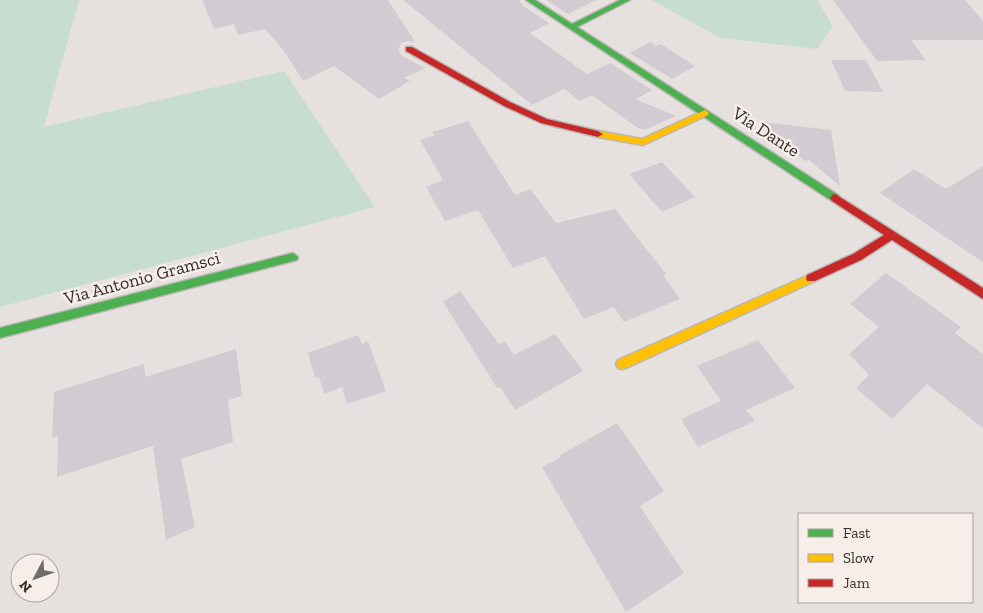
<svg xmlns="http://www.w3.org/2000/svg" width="983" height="613" viewBox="0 0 983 613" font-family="'Zilla Slab',serif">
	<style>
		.green { fill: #c6ddcf }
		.building { fill: #d2ccd2 }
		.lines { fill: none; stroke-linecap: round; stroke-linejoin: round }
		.fast-casing { stroke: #bbb7b6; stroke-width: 3 }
		.slow-casing { stroke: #bbb7b6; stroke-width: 3 }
		.jam-casing { stroke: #bbb7b6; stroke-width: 3 }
		.fast { fill: #4caf50; fill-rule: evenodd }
		.slow { fill: #ffc107; fill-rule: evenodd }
		.jam { fill: #c62828; fill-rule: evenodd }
		.labels { text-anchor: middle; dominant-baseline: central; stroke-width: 5; stroke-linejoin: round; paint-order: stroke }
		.street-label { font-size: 18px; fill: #312d2c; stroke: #f7eeea }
	</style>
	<rect width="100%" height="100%" fill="#e6e1df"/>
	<path class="green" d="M0,0H79L44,127L284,71L375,207L0,307Z
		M652,0H817L833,27L817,49L720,38Z"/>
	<path class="building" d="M202,0H388L416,43L408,41L401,43L398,50L401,55L425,68L404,78L410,81L379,99L334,66L303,81L284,51L265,29L238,35L234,24L214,29Z
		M403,0H519L523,6L549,23L530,33L587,74L610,63L652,90L636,99L676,116L644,130L636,127L592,95L580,101L564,89L532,105Z
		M546,0H596L568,14Z
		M833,0H965L983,21V40H911L926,60L877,61Z
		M650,42L656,46L661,44L695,66L672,79L630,53Z
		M831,60H866L883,92L845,91Z
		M468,121L515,195L530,189L556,223L615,209L666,274L663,275L680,299L624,322L614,307L584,319L545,256L513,268L478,210L445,221L426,187L443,180L420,140L435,135L432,132Z
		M762,122L831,130L840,186L809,160L805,161Z
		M662,162L695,197L662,212L629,174Z
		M983,166V262L880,193L914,169L946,189Z
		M886,273L961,327L955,333L983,354V428L927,384L892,419L856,388L869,375L849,354L879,327L850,304Z
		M460,291L499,344L505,341L514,355L555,334L583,371L515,410L500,387L497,388L443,302Z
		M358,335L362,344L368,341L386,391L347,404L342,387L324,394L319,377L315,378L308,353Z
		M758,340L795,388L746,410L755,421L698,447L681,419L721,401L697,366Z
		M236,349L242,396L228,400L233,442L181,459L195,527L166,540L153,446L57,477L58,436L52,438L54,392L144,364L145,377Z
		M617,423L664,491L640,506L684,573L626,612L542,467L561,457L560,455Z"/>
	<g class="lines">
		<g class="fast-casing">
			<path id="fast" d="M526,0H535L572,24L620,0H630L577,27L838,195L840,198L838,201H832Z
				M293,253L298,257L297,260L0,338V328Z"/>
		</g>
		<g class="slow-casing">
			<path id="slow" d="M705,110L709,113L708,115L643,145L598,137L593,134L598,131L642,139Z
				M811,274L815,275L816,278L815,281L626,368L622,369L618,368L616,364L618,360Z"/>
		</g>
		<g class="jam-casing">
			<path id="jam" d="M406,47H412L510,102L547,119L598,131L603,134L598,137L541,123L504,106L406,51Z
				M835,194L983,288V299L892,240L861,260L815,281H807L806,278L807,275L853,254L884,235L832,201L830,198L832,195Z"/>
		</g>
		<use href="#fast" class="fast"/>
		<use href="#slow" class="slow"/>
		<use href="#jam" class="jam"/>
	</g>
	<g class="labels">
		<g class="street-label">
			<text transform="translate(766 132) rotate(33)">Via Dante</text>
			<text transform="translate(142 278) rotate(-15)">Via Antonio Gramsci</text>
		</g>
	</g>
	<rect x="798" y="513" width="175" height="90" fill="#f7eeea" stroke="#a8a19e"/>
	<rect x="808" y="529" width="25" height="8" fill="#4caf50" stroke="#a8a19e"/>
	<text x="843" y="538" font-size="15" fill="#312d2c">Fast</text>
	<rect x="808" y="554" width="25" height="8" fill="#ffc107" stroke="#a8a19e"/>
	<text x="843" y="563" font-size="15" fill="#312d2c">Slow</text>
	<rect x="808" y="579" width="25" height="8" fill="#c62828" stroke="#a8a19e"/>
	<text x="843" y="588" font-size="15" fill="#312d2c">Jam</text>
	<g transform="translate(35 578) rotate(229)"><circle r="24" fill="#f7eeea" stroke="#a8a19e"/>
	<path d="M0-4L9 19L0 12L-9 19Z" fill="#706c6b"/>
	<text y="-8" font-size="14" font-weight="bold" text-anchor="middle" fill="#312d2c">N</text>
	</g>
</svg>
